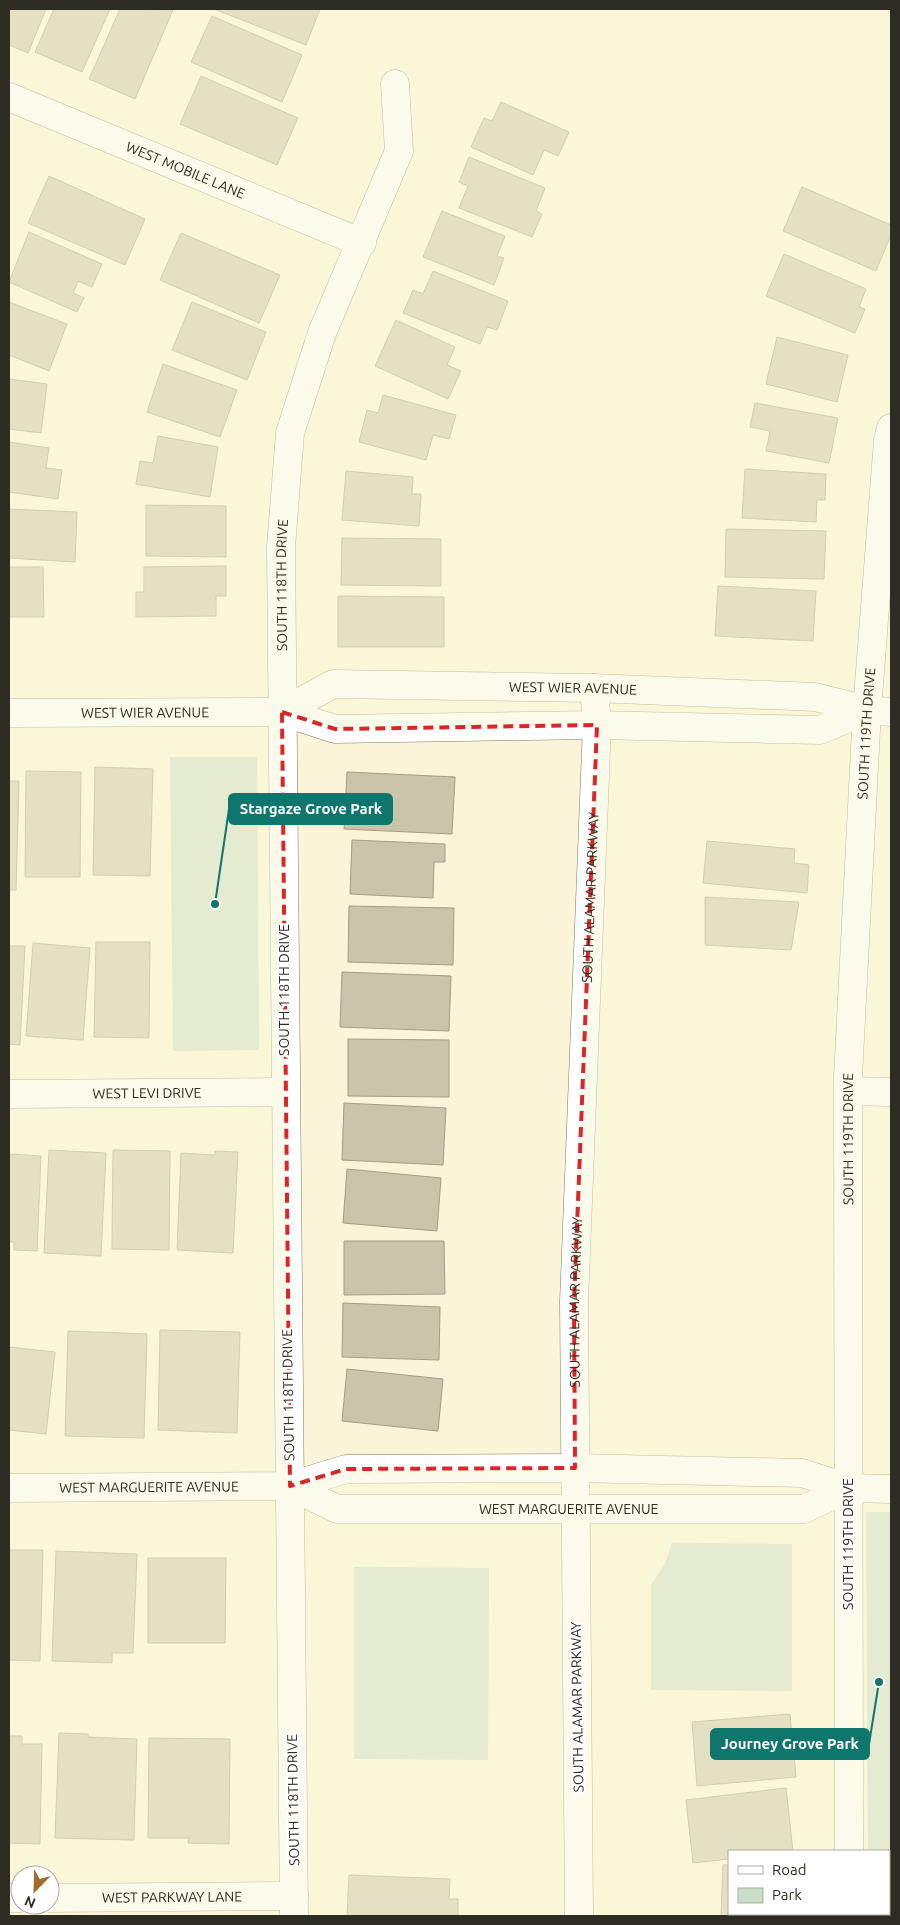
<svg xmlns="http://www.w3.org/2000/svg" width="900" height="1925" viewBox="0 0 900 1925" font-family="Ubuntu,sans-serif">
	<style>
		.green { fill: #cadec5 }
		.building { fill: #cac5aa; stroke: #a29d83 }
		.lines { fill: none; stroke-linecap: round; stroke-linejoin: round }
		.minor-casing { stroke: #7e7960; stroke-width: 29 }
		.minor { stroke: #fff; stroke-width: 28 }
		.marked { fill: none; stroke: #d62828; stroke-width: 4; stroke-dasharray: 10 6; stroke-linejoin: round }
		.labels { text-anchor: middle; dominant-baseline: central; stroke-width: 5; stroke-linejoin: round; paint-order: stroke }
		.street-label { font-size: 14px; fill: #2f2d23; stroke: #fff }
		.leader { fill: none; stroke: #0f766e; stroke-width: 2 }
		.callout-dot { fill: #0f766e; stroke: #fff; stroke-width: 2 }
		.callout { fill: #0f766e; stroke: #0f766e; stroke-width: 2 }
		.callout-label { font-size: 15px; text-anchor: middle; font-weight: bold; fill: #fff }
	</style>
	<rect width="100%" height="100%" fill="#faf5d8"/>
	<path class="green" d="M170,757H257L259,1050L173,1051Z
		M866,1512H891V1893H889V1851H868Z
		M672,1543L792,1544V1691L651,1690V1585L665,1564Z
		M354,1567L489,1568L488,1760L354,1759Z"/>
	<path class="building" d="M9,9H46L28,53L9,45Z
		M54,9H110L82,72L35,52Z
		M120,9L173,10L135,99L89,79Z
		M214,9H320L306,45Z
		M212,16L302,55L282,102L191,62Z
		M201,76L298,118L277,165L180,124Z
		M501,102L569,132L558,156L544,150L533,175L471,147L484,118L492,121Z
		M469,157L545,188L536,211L542,214L532,237L459,208L468,186L459,182Z
		M49,176L145,219L125,265L28,223Z
		M802,187L891,225V235L876,271L783,231Z
		M442,211L505,236L497,256L504,258L494,285L423,257Z
		M29,232L102,264L92,287L78,281L73,293L84,298L77,312L9,282Z
		M181,233L280,275L259,323L160,280Z
		M784,254L866,289L859,307L865,309L855,333L766,296Z
		M433,271L508,301L497,330L487,327L480,344L403,313L413,290L423,294Z
		M9,302L67,324L49,371L9,355Z
		M192,302L266,332L247,380L172,350Z
		M396,320L455,347L447,365L461,371L448,399L375,366Z
		M777,337L848,355L837,402L766,384Z
		M163,364L237,390L220,437L147,412Z
		M9,379L47,384L41,433L9,429Z
		M383,395L456,415L449,439L433,435L426,460L359,442L367,410L378,413Z
		M755,403L838,418L829,463L766,451L770,431L750,427Z
		M158,436L218,447L210,497L136,484L140,461L153,463Z
		M9,442L49,448L46,468L62,470L58,499L9,492Z
		M745,469L826,474L825,500H817L816,522L742,518Z
		M346,471L413,477L412,494H421L419,526L342,520Z
		M146,505L226,506V557L146,556Z
		M9,509L77,512L75,562L9,558Z
		M726,529L826,531L824,579L725,577Z
		M342,538L441,539V586L341,585Z
		M226,566V596H216V616L136,617V592H144V567Z
		M9,567H43L44,617H9Z
		M718,586L816,591L813,641L715,636Z
		M338,596L444,597V647H338Z
		M95,767L153,769L150,876L93,875Z
		M26,771L81,772L80,877H25Z
		M347,772L455,777L452,834L344,829Z
		M9,781H19L16,890H9Z
		M352,840L445,844V862H434L433,898L350,894Z
		M707,841L795,849L794,863L809,865L807,893L703,883Z
		M705,897L799,902L791,950L705,945Z
		M349,906L454,908L453,965L348,962Z
		M96,942H150L149,1038L94,1037Z
		M33,943L90,948L83,1040L26,1036Z
		M9,946H25L20,1045L9,1044Z
		M342,972L451,976L449,1031L340,1027Z
		M348,1039L449,1040V1097L348,1096Z
		M344,1103L446,1108L443,1165L342,1160Z
		M49,1150L106,1153L101,1256L44,1253Z
		M113,1150L170,1151L169,1250L112,1249Z
		M215,1151L238,1152L233,1253L177,1250L181,1153L215,1155Z
		M9,1154L41,1156L37,1251L14,1250V1242H9Z
		M347,1169L441,1178L437,1231L343,1223Z
		M344,1241H444L445,1294L344,1295Z
		M343,1303L440,1307L439,1360L342,1357Z
		M160,1330L240,1332L237,1433L158,1430Z
		M68,1331L147,1334L144,1438L65,1436Z
		M9,1347L55,1352L46,1434L9,1430Z
		M347,1369L443,1379L438,1431L342,1421Z
		M9,1550H43L40,1661L9,1660Z
		M56,1551L137,1554L133,1653H112V1663L52,1661Z
		M148,1558H226L225,1643H148Z
		M790,1714L796,1777L697,1786L692,1722Z
		M59,1733L88,1734V1737L137,1739L134,1840L55,1838Z
		M9,1736H22V1744H42L40,1844L9,1843Z
		M149,1738L230,1739L229,1844L188,1843L189,1838H148Z
		M786,1788L793,1851H729V1859L693,1863L686,1800Z
		M723,1865H729V1914H804V1916H721Z
		M349,1875L450,1879L449,1899H458V1916H347Z"/>
	<g class="lines">
		<g class="minor-casing">
			<g id="minor">
				<path id="s1" d="M9,97L362,243"/>
				<path id="s2" d="M282,712L333,684L594,688L815,697L867,710L891,712"/>
				<path id="s3" d="M9,713L282,712L335,729L597,725L820,730L867,710"/>
				<path d="M849,1091L891,1092"/>
				<path id="s4" d="M9,1094L284,1092"/>
				<path id="s5" d="M290,1486L337,1509H804L848,1488"/>
				<path id="s6" d="M9,1488L290,1486L346,1469L575,1468L802,1473L848,1488L891,1489"/>
				<path id="s7" d="M849,1851L848,1077L867,710L888,440L891,428"/>
				<path d="M9,1898H20"/>
				<path id="s8" d="M50,1898L294,1896"/>
				<path d="M889,1910H891"/>
				<path d="M849,1914V1916"/>
				<path id="s9" d="M294,1916L281,547L290,433L322,333L399,151L395,84"/>
				<path id="s10" d="M579,1916L574,1302L597,725L594,688"/>
			</g>
		</g>
		<use href="#minor" class="minor"/>
	</g>
	<path d="M0 0H900V1925H0ZM282,712L335,729L597,725L574,1302L575,1468L346,1469L290,1486Z" fill="#faf5d8" fill-opacity=".55" fill-rule="evenodd"/>
	<path class="marked" d="M282,712L335,729L597,725L574,1302L575,1468L346,1469L290,1486Z"/>
	<g class="labels">
		<g class="street-label">
			<text stroke="none"><textPath href="#s1" startOffset="191">WEST MOBILE LANE</textPath></text>
			<text stroke="none"><textPath href="#s9" startOffset="1331">SOUTH 118TH DRIVE</textPath></text>
			<text stroke="none"><textPath href="#s2" startOffset="298">WEST WIER AVENUE</textPath></text>
			<text stroke="none"><textPath href="#s3" startOffset="136">WEST WIER AVENUE</textPath></text>
			<text stroke="none"><textPath href="#s7" startOffset="1118">SOUTH 119TH DRIVE</textPath></text>
			<text stroke="none"><textPath href="#s10" startOffset="1019">SOUTH ALAMAR PARKWAY</textPath></text>
			<text transform="translate(284 990) rotate(-90)">SOUTH 118TH DRIVE</text>
			<text stroke="none"><textPath href="#s4" startOffset="138">WEST LEVI DRIVE</textPath></text>
			<text stroke="none"><textPath href="#s7" startOffset="712">SOUTH 119TH DRIVE</textPath></text>
			<text stroke="none"><textPath href="#s10" startOffset="614">SOUTH ALAMAR PARKWAY</textPath></text>
			<text transform="translate(288 1395) rotate(-91)">SOUTH 118TH DRIVE</text>
			<text stroke="none"><textPath href="#s6" startOffset="140">WEST MARGUERITE AVENUE</textPath></text>
			<text stroke="none"><textPath href="#s5" startOffset="284">WEST MARGUERITE AVENUE</textPath></text>
			<text transform="translate(848 1544) rotate(-90)">SOUTH 119TH DRIVE</text>
			<text transform="translate(577 1707) rotate(-91)">SOUTH ALAMAR PARKWAY</text>
			<text transform="translate(293 1800) rotate(-91)">SOUTH 118TH DRIVE</text>
			<text stroke="none"><textPath href="#s8" startOffset="122">WEST PARKWAY LANE</textPath></text>
		</g>
	</g>
	<path class="leader" d="M215 904L229 809M879 1682L869 1744"/>
	<g class="callout-dot">
		<circle cx="215" cy="904" r="5"/>
		<circle cx="879" cy="1682" r="5"/>
	</g>
	<g class="callout">
		<rect x="229" y="794" width="163" height="30" rx="5"/>
		<rect x="711" y="1729" width="158" height="30" rx="5"/>
	</g>
	<g class="callout-label">
		<text x="311" y="814">Stargaze Grove Park</text>
		<text x="790" y="1749">Journey Grove Park</text>
	</g>
	<rect width="900" height="1925" fill="none" stroke="#2f2d23" stroke-width="20"/>
	<rect x="728" y="1850" width="162" height="65" fill="#ffffff" stroke="#acaba7"/>
	<rect x="738" y="1866" width="25" height="8" fill="#ffffff" stroke="#acaba7"/>
	<text x="772" y="1875" font-size="15" fill="#2f2d23">Road</text>
	<rect x="738" y="1888" width="25" height="15" fill="#cadec5" stroke="#acaba7"/>
	<text x="772" y="1900" font-size="15" fill="#2f2d23">Park</text>
	<g transform="translate(35 1890) rotate(203)"><circle r="24" fill="#ffffff" stroke="#acaba7"/>
	<path d="M0-4L9 19L0 12L-9 19Z" fill="#a46a2a"/>
	<text y="-8" font-size="14" font-weight="bold" text-anchor="middle" fill="#2f2d23">N</text>
	</g>
</svg>
